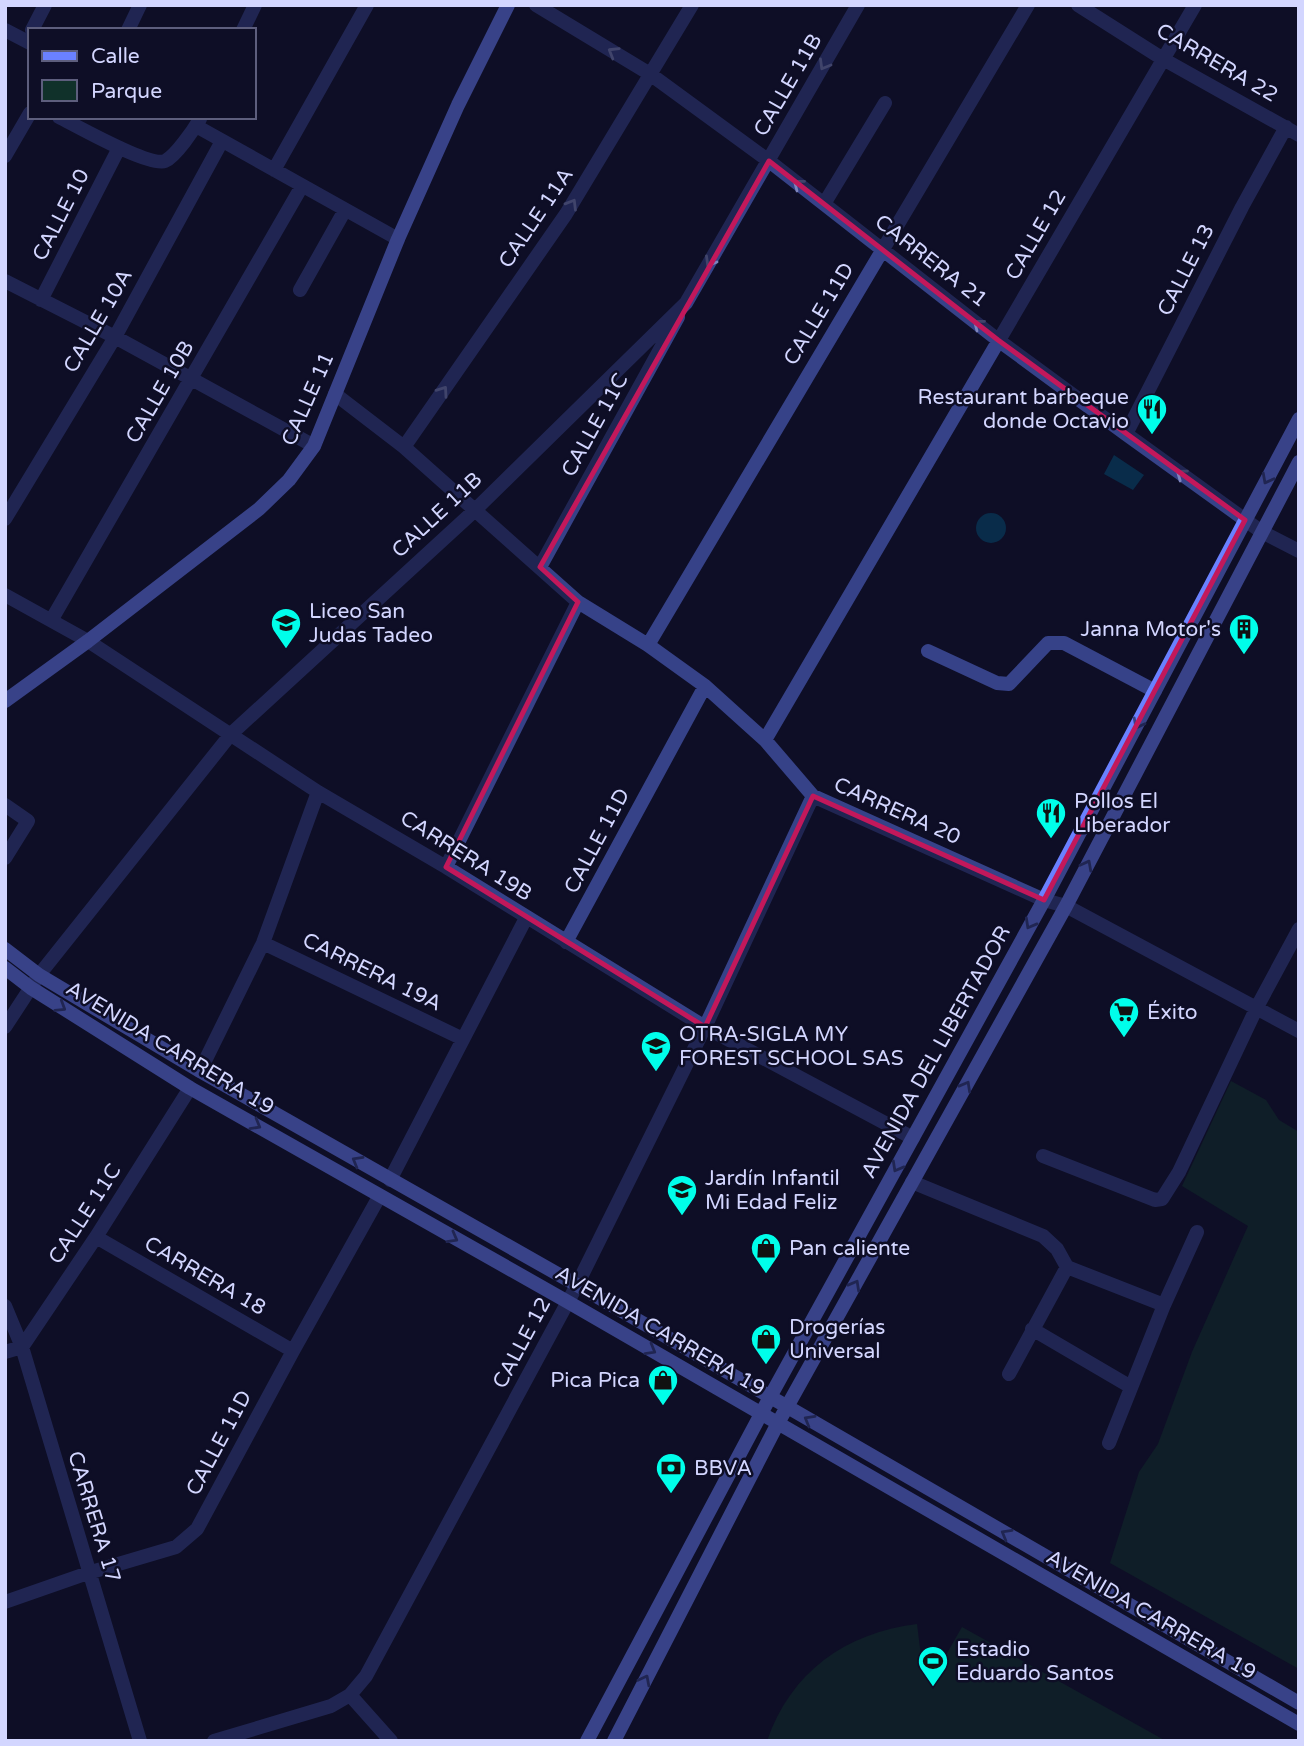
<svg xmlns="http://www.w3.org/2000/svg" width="1304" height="1746" viewBox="0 0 1304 1746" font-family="'Varela Round',sans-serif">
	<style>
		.green { fill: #10312a }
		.water { fill: #092c4a }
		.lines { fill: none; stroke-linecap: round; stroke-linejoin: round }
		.street { stroke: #364288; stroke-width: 14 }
		.secondary { stroke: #6a81ff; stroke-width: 14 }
		.oneway { stroke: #7d85be }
		.oneway2 { stroke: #374288 }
		.marked { fill: none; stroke: #c2185b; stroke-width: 5; stroke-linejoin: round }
		.labels { text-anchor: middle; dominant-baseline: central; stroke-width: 5; stroke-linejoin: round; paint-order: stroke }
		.street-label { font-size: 21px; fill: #d3d6ff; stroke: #0e0e26 }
		.poi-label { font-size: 21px; fill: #d3d6ff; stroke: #0e0e26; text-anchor: start }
	</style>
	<rect width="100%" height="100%" fill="#0e0e26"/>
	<path class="green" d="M1231,1081L1266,1100L1279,1120L1299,1132V1669L1110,1563L1139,1472L1158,1444L1192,1352L1248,1226L1182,1186Z
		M917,1624L921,1656L946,1655L962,1627L1166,1741H767C791,1672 845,1633 917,1624Z"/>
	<path class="water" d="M1114,455L1144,475L1133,490L1104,474Z
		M976 528a15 15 0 1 1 30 0a15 15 0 1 1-30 0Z"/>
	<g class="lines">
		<path class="street" d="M536,5L650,74L769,161L998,340L1126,434L1262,532L1299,551
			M1078,5L1163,59L1299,135
			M5,30L30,43
			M32,30L45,5
			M128,30L140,5
			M243,30L255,5
			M59,117C77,126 149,167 165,161C176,156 194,129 200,119
			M196,126L398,239
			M5,156L30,113
			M274,170L367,5
			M824,204L885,103
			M5,281L115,337L314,446
			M300,290L345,210
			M41,300L119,148
			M335,394L404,447L578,602L648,645L705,686L765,740L813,796L1044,900L1066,906L1299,1031
			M1126,434L1242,207L1286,127
			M404,447L566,214L692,5
			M5,519L115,337L222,141
			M540,567L678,317
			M5,595L88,641L318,792L446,867L705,1027L913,1138
			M52,619L302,186
			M648,645L1028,5
			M928,651L997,683L1009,684L1048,643H1064L1155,691
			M765,740L1195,5
			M5,805L28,821L5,858
			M446,867L578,602
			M566,942L705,686
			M263,943L463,1039
			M5,1027L39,975L231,734L474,511L686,303L858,5
			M200,1071L263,943L318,792
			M1043,1156L1155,1200L1162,1199L1179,1172L1257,1007L1299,929
			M390,1180L526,918
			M912,1182L1043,1236L1057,1249L1067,1267L1164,1305
			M96,1237L293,1351
			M5,1306L22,1347L140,1741
			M1032,1329L1131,1387
			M5,1352L22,1347L96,1237L190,1088
			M1009,1374L1067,1267
			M1109,1443L1164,1305L1197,1232
			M5,1602L88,1573L176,1547L197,1529L293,1351L379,1197
			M350,1695L391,1741
			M214,1741L331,1706L350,1695L366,1676L577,1285L705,1027L813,796"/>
		<path class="secondary" d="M5,701L88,641L259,509L289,480L314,446L398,239L458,105L508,5
			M5,949L39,975L200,1071L577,1285L1299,1703
			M5,968L31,988L190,1088L568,1302L1299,1724
			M587,1741L770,1397L1044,900L1299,419
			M614,1741L778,1423L1066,906L1299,462"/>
	</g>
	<defs><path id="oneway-chevron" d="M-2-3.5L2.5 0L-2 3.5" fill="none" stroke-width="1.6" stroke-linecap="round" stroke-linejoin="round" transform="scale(1.75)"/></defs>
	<g class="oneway">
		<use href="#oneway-chevron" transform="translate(613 52) rotate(-149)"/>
		<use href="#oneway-chevron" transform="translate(824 65) rotate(120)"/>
		<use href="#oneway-chevron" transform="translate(798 184) rotate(-142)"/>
		<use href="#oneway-chevron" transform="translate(572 204) rotate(-59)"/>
		<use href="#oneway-chevron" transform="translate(710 262) rotate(120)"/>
		<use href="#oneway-chevron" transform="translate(978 324) rotate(-142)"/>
		<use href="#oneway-chevron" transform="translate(443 391) rotate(-55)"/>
		<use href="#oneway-chevron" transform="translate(1181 474) rotate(-144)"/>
	</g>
	<g class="oneway2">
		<use href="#oneway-chevron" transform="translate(1267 479) rotate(118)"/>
		<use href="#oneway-chevron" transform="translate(1138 724) rotate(118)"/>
		<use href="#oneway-chevron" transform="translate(1087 865) rotate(-62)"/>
		<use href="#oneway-chevron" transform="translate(1030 924) rotate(119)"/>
		<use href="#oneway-chevron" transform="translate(61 1007) rotate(32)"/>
		<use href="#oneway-chevron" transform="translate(966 1086) rotate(-61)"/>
		<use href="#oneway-chevron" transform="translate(256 1125) rotate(30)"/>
		<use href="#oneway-chevron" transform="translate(357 1161) rotate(-150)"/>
		<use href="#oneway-chevron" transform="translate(897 1167) rotate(119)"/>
		<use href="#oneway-chevron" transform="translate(453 1238) rotate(29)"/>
		<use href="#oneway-chevron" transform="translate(855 1285) rotate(-61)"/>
		<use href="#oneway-chevron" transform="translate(651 1350) rotate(30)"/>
		<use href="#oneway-chevron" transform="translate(809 1420) rotate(-150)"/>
		<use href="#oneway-chevron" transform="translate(1006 1534) rotate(-150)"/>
		<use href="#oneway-chevron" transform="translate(645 1680) rotate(-63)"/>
	</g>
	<path d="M0 0H1304V1746H0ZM769,161L998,340L1245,520L1044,900L813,796L705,1027L446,867L578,602L540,567Z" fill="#0e0e26" fill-opacity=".55" fill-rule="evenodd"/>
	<path class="marked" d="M769,161L998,340L1245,520L1044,900L813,796L705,1027L446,867L578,602L540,567Z"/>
	<defs>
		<g id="restaurant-pin" transform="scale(1.575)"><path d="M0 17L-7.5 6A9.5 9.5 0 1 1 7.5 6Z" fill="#00feea" stroke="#0e0e26"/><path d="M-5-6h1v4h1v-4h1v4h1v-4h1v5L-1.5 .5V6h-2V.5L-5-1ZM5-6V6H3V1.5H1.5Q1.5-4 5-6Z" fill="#111"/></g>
		<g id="school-pin" transform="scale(1.575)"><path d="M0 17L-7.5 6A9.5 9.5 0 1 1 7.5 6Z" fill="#00feea" stroke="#0e0e26"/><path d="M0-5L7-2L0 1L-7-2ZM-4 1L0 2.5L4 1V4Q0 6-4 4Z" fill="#111"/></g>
		<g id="building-pin" transform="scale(1.575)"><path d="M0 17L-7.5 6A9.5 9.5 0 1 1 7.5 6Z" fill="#00feea" stroke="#0e0e26"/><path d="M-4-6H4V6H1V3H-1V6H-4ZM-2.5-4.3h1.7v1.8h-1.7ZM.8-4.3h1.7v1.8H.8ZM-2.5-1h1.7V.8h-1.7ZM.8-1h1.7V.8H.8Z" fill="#111"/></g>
		<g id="supermarket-pin" transform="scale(1.575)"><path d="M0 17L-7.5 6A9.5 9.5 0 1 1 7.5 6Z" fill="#00feea" stroke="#0e0e26"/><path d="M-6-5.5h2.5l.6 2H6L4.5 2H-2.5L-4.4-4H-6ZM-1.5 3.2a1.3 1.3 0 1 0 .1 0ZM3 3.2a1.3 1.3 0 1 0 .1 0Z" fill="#111"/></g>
		<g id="shop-pin" transform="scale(1.575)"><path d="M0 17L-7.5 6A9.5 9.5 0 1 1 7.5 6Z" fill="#00feea" stroke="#0e0e26"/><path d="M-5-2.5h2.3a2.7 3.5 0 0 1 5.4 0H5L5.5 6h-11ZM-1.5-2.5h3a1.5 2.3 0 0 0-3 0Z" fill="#111"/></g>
		<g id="bank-pin" transform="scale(1.575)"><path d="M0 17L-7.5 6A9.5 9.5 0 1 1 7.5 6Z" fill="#00feea" stroke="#0e0e26"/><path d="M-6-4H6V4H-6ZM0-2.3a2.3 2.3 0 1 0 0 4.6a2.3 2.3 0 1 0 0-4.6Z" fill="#111"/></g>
		<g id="stadium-pin" transform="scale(1.575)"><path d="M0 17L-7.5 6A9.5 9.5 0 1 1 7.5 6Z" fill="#00feea" stroke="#0e0e26"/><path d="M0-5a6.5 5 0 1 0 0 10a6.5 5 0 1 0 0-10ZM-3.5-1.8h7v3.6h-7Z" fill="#111"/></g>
	</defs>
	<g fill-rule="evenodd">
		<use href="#restaurant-pin" x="1152" y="409"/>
		<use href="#school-pin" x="286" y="623"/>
		<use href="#building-pin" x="1244" y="629"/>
		<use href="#restaurant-pin" x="1051" y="813"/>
		<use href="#supermarket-pin" x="1124" y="1012"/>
		<use href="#school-pin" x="656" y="1046"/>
		<use href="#school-pin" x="682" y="1190"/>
		<use href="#shop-pin" x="766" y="1248"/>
		<use href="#shop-pin" x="766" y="1339"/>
		<use href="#shop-pin" x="663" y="1380"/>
		<use href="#bank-pin" x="671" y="1468"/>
		<use href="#stadium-pin" x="933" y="1661"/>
	</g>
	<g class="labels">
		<g class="street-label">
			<text transform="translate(1217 63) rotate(30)">CARRERA 22</text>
			<text transform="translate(788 85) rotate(-60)">CALLE 11B</text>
			<text transform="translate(61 215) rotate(-63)">CALLE 10</text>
			<text transform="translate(536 218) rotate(-56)">CALLE 11A</text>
			<text transform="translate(1036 235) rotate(-60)">CALLE 12</text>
			<text transform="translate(931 261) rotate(38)">CARRERA 21</text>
			<text transform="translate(1186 270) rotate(-63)">CALLE 13</text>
			<text transform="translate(819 314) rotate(-59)">CALLE 11D</text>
			<text transform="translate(98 321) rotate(-60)">CALLE 10A</text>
			<text transform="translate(160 392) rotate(-60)">CALLE 10B</text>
			<text transform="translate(308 399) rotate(-66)">CALLE 11</text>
			<text transform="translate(595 425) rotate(-61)">CALLE 11C</text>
			<text transform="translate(437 515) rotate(-43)">CALLE 11B</text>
			<text transform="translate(897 811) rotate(24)">CARRERA 20</text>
			<text transform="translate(597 841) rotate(-62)">CALLE 11D</text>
			<text transform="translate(466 856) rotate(32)">CARRERA 19B</text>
			<text transform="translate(372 972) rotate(26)">CARRERA 19A</text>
			<text transform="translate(170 1048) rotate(31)">AVENIDA CARRERA 19</text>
			<text transform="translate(936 1052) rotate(-61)">AVENIDA DEL LIBERTADOR</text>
			<text transform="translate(85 1214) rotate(-57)">CALLE 11C</text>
			<text transform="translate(205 1276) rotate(30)">CARRERA 18</text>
			<text transform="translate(660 1331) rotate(30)">AVENIDA CARRERA 19</text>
			<text transform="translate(522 1343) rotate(-62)">CALLE 12</text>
			<text transform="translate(219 1443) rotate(-62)">CALLE 11D</text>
			<text transform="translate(94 1517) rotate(73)">CARRERA 17</text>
			<text transform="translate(1151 1615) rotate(30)">AVENIDA CARRERA 19</text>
		</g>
		<g class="poi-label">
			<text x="1129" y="397" text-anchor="end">Restaurant barbeque<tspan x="1129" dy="24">donde Octavio</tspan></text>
			<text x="309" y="611">Liceo San<tspan x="309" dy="24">Judas Tadeo</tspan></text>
			<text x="1221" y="629" text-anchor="end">Janna Motor's</text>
			<text x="1074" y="801">Pollos El<tspan x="1074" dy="24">Liberador</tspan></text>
			<text x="1147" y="1012">Éxito</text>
			<text x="679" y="1034">OTRA-SIGLA MY<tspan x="679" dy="24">FOREST SCHOOL SAS</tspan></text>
			<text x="705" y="1178">Jardín Infantil<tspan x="705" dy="24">Mi Edad Feliz</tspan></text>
			<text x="789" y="1248">Pan caliente</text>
			<text x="789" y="1327">Drogerías<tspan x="789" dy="24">Universal</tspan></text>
			<text x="640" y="1380" text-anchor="end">Pica Pica</text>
			<text x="694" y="1468">BBVA</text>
			<text x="956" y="1649">Estadio<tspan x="956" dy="24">Eduardo Santos</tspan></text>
		</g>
	</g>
	<rect width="1304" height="1746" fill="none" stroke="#d3d6ff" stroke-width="14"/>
	<rect x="28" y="28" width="228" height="91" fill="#0e0e26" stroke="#5d5e7d" stroke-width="2"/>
	<rect x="42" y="51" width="35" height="10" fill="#6a81ff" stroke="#5d5e7d" stroke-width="2"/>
	<text x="91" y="63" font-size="21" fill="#d3d6ff">Calle</text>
	<rect x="42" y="80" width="35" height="21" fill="#10312a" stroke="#5d5e7d" stroke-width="2"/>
	<text x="91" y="98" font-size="21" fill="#d3d6ff">Parque</text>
</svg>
